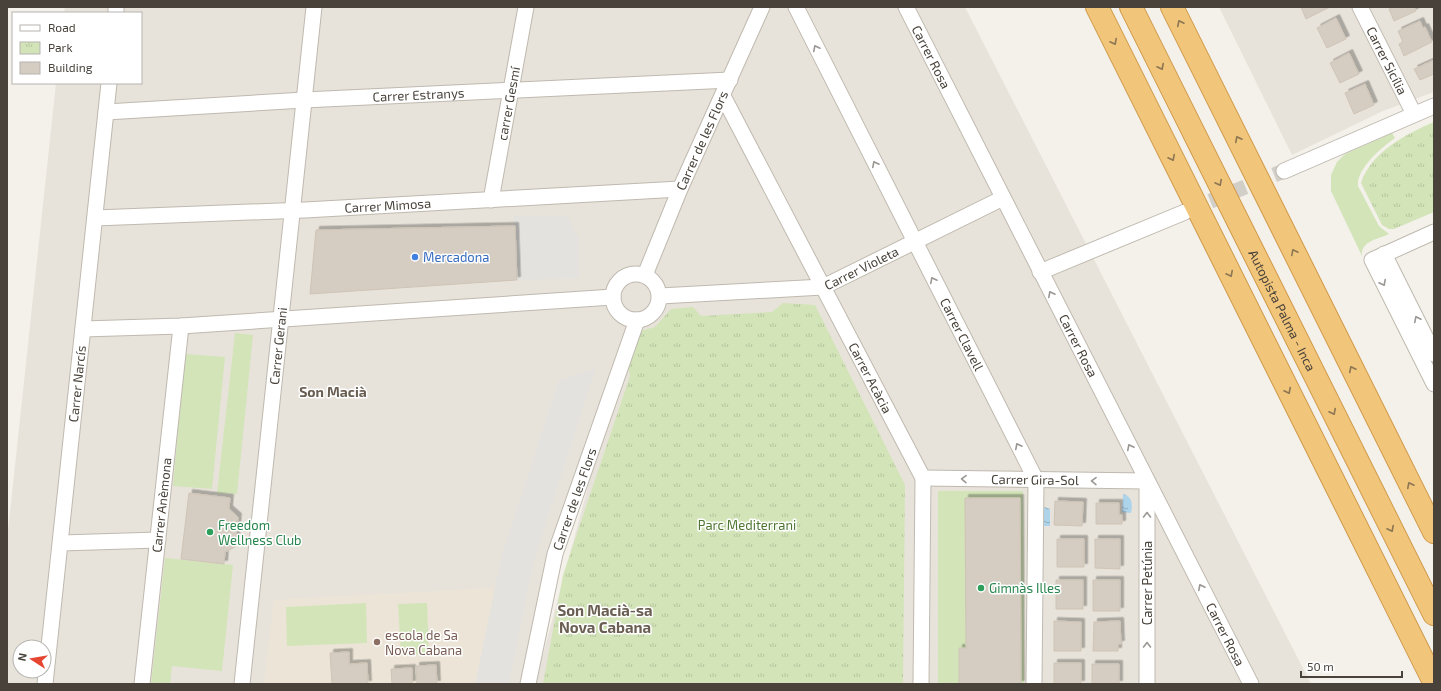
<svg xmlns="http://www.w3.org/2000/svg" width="1441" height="691" viewBox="0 0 1441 691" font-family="'Exo 2',sans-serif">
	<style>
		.residential { fill: #e8e3da; fill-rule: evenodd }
		.education { fill: #ece5d7 }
		.grass { fill: #d2e4b8 }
		.park { fill: url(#park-tufts) }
		.parking { fill: #e3e2df }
		.water { fill: url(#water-ripples) }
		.building { fill: #d5cdc2; stroke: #cfc4b6; filter: url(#shadow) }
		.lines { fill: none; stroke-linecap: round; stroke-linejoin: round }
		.street-tunnel { stroke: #d2cec8; stroke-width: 15; stroke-dasharray: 15 8; stroke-linecap: butt }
		.street-casing { stroke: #bfb9af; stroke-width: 17 }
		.highway-casing { stroke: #d09a4a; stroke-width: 24 }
		.street { stroke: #fff; stroke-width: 15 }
		.highway { stroke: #f1c57a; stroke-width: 22 }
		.oneway { stroke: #8c7654 }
		.oneway2 { stroke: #9a9793 }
		.shop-dot { fill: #3f7fe0; stroke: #fff; stroke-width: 1.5 }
		.leisure-dot { fill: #2e9e5b; stroke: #fff; stroke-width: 1.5 }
		.education-dot { fill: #8d6e63; stroke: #fff; stroke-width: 1.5 }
		.labels { text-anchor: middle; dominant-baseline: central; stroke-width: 3; stroke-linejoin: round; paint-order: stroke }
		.street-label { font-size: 13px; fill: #48423a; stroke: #fff }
		.shop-label { font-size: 13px; fill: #366cbe; stroke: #fff; text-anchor: start }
		.leisure-label { font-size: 13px; fill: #27864d; stroke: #fff; text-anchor: start }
		.park-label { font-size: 13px; fill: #4d7531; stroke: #fff }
		.education-label { font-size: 13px; fill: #785e54; stroke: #fff; text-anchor: start }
		.neighbourhood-label { font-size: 14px; font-weight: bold; fill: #6a5f52; stroke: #fff }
		.quarter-label { font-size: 15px; font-weight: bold; fill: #6a5f52; stroke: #fff }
	</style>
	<defs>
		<pattern id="park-tufts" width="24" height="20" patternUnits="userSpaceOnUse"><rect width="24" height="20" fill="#d2e4b8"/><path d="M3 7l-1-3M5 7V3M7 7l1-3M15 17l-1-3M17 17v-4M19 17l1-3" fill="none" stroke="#b6c59f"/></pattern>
		<pattern id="water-ripples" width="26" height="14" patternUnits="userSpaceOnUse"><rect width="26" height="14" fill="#aed4eb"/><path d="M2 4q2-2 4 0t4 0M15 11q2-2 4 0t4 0" fill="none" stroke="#90aebf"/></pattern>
		<filter id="shadow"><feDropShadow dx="3.5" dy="-3.5" stdDeviation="0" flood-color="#0004"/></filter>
	</defs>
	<rect width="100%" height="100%" fill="#f4f1eb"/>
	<path class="residential" d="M65,7H965L1311,684H535L615,386L554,563L528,684H7V540L56,83H141V13H64ZM20,647H44V671H20Z
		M1219,7H1434V92L1383,111L1292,155Z"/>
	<path class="education" d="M497,588L476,684H264L274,600Z"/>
	<path class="grass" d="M1392,133L1395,138C1382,147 1356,169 1358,186L1379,226L1389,234C1379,239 1360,241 1362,256L1331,191V175L1337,162L1345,154Z
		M235,333L253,335L237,494L217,493Z
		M185,354L225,357L212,489L173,486Z
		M938,491H1023L1024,684H938Z
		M165,558L233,565L222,671L172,666L170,684H151Z
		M366,603L367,643L287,646L286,607Z
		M427,603L429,654L401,655L398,604Z"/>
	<path class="park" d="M1434,122V212L1394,229H1389L1382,225L1361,183C1371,152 1406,134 1434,122Z
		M783,303L815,305L905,485L903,684H543L563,575L630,376L627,362L640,331L655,327L671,309L693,307L701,316L772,312Z"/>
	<path class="parking" d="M514,216H568L579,239V278L517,280Z
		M596,368L534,560L509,684H475L502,554L559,380Z"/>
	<path class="water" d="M1123,494C1132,496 1133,504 1131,513L1122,512Z
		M1045,507L1050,509V526H1043V509Z"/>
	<path class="building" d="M1301,7H1330L1306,19Z
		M1393,7H1414L1416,11L1394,21L1389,9Z
		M1336,18L1346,39L1327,48L1317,28Z
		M1420,21L1423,28L1425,27L1432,42L1404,56L1399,44L1403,42L1398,31Z
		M1349,53L1359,74L1340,83L1330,63Z
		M1434,60V74L1420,80L1414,69Z
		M1365,84L1374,105L1354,114L1345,93Z
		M515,226L517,280L310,294L316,230Z
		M189,493L230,498L229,509L238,517L235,547L225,552L224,564L181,559Z
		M965,498H1020L1021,684H959V648H966Z
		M1055,501L1083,502L1082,526L1054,525Z
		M1096,503H1119V515H1122V524H1096Z
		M1057,539H1084V567H1057Z
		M1095,539H1120V569L1095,568Z
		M1056,580H1083V609H1056Z
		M1093,580H1120V611H1093Z
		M1054,621L1081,622V651H1054Z
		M1120,621L1121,644H1118V651H1093L1094,622Z
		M349,652V664L367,663L368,684H332L330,653Z
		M1054,663H1081V684H1054Z
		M1092,664H1119V684H1092Z
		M436,665L437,684H417L416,666Z
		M412,668V684H392L391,669Z"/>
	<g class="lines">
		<path class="street-tunnel" d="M1189,210L1284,171"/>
		<g class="street-casing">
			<g id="street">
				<path id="s1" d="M796,7L1036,480L1034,684"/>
				<path id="s2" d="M906,7L1251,684"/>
				<path id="s3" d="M1360,7L1414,114"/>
				<path d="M116,13V7"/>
				<path id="s4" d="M723,96L923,478L921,684"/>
				<path id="s5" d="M106,112L304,100L730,80"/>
				<path d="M1284,171L1434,106"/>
				<path id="s6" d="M491,200L526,7"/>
				<path id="s7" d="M95,218L305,210L680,189"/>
				<path d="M1434,232L1372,260L1434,384"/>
				<path d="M1384,254L1434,354"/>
				<path d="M1040,272L1185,212"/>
				<circle cx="636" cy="297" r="23"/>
				<path id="s8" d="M645,275L680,189L762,7"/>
				<path id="s9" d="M660,296L823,287L1003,198"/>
				<path d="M83,329L181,326L613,297"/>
				<path id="s10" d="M923,478L1147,481"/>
				<path d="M61,543L158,540"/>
				<path id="s11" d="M45,684L109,83"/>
				<path id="s12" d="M142,684L181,326"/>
				<path id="s13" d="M242,684L314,7"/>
				<path id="s14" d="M528,684L555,554L637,320"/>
				<path d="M1147,684V485"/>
			</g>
		</g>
		<g class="highway-casing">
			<g id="highway">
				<path d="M1097,7L1434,682"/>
				<path id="s15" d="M1131,7L1434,614"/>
				<path d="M1172,7L1434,532"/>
			</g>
		</g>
		<use href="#street" class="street"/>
		<use href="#highway" class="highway"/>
	</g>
	<defs><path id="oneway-chevron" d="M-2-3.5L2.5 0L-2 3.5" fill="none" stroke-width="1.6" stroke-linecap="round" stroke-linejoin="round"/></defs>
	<g class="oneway">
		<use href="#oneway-chevron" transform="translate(1180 23) rotate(-117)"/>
		<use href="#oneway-chevron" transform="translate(1114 42) rotate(63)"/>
		<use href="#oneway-chevron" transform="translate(1161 67) rotate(63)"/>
		<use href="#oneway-chevron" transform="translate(1238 139) rotate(-117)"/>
		<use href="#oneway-chevron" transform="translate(1172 158) rotate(63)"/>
		<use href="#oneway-chevron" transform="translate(1219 183) rotate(63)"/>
		<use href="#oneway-chevron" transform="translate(1294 252) rotate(-117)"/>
		<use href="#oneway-chevron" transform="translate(1230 274) rotate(63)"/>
		<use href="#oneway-chevron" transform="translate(1352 369) rotate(-117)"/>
		<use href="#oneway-chevron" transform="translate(1288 391) rotate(63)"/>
		<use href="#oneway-chevron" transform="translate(1333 412) rotate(63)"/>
		<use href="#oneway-chevron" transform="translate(1410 485) rotate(-117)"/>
		<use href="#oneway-chevron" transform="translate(1391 529) rotate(63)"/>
	</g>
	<g class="oneway2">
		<use href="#oneway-chevron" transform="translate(816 48) rotate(-117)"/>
		<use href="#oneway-chevron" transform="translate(875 164) rotate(-117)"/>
		<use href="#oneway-chevron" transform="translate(933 280) rotate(-117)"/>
		<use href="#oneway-chevron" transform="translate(1383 283) rotate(63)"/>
		<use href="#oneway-chevron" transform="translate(1051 294) rotate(-117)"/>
		<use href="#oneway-chevron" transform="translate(1417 319) rotate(-117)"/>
		<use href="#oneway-chevron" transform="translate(1018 446) rotate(-117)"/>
		<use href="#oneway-chevron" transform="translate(1130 447) rotate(-117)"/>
		<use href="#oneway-chevron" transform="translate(964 479) rotate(-179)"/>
		<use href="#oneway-chevron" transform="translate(1094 481) rotate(-179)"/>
		<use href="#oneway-chevron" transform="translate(1147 515) rotate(-90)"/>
		<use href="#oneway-chevron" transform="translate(1201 587) rotate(-117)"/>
		<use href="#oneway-chevron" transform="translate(1147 645) rotate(-90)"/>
	</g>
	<circle class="shop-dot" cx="415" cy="257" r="4"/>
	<g class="leisure-dot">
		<circle cx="210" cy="532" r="4"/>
		<circle cx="981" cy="588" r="4"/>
	</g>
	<circle class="education-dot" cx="377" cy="642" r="4"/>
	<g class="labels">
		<g class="street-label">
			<text stroke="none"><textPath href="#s2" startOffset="56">Carrer Rosa</textPath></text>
			<text stroke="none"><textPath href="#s3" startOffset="60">Carrer Sicília</textPath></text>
			<text stroke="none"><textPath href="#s5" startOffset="313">Carrer Estranys</textPath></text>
			<text stroke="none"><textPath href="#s6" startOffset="98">carrer Gesmí</textPath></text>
			<text stroke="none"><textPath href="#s8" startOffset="146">Carrer de les Flors</textPath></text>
			<text stroke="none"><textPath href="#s7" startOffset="293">Carrer Mimosa</textPath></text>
			<text stroke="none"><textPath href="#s9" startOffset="206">Carrer Violeta</textPath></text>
			<text stroke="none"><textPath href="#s15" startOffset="339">Autopista Palma - Inca</textPath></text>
			<text stroke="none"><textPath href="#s1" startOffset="367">Carrer Clavell</textPath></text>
			<text stroke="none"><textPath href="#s13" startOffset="340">Carrer Gerani</textPath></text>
			<text stroke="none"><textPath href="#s2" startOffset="380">Carrer Rosa</textPath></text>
			<text stroke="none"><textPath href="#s4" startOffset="318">Carrer Acàcia</textPath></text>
			<text stroke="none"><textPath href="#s11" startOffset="302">Carrer Narcís</textPath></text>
			<text stroke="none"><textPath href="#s10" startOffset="112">Carrer Gira-Sol</textPath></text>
			<text stroke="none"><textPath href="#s14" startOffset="191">Carrer de les Flors</textPath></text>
			<text stroke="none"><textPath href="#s12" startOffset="180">Carrer Anèmona</textPath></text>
			<text transform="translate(1147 583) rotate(-90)">Carrer Petúnia</text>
			<text stroke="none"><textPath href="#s2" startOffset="704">Carrer Rosa</textPath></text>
		</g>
		<g class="shop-label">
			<text x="423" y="257">Mercadona</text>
		</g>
		<g class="leisure-label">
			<text x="218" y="525">Freedom<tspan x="218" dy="15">Wellness Club</tspan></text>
			<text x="989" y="588">Gimnàs Illes</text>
		</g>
		<g class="park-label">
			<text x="747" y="525">Parc Mediterrani</text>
		</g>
		<g class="education-label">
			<text x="385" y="635">escola de Sa<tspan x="385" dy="15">Nova Cabana</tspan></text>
		</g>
		<g class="neighbourhood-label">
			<text x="333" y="391">Son Macià</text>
		</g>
		<g class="quarter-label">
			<text x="605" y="610">Son Macià-sa<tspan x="605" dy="17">Nova Cabana</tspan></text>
		</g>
	</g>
	<rect width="1441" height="691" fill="none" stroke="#48423a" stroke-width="16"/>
	<rect x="12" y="12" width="130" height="72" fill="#ffffff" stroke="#b6b3b0"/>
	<rect x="20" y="25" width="20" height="6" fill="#ffffff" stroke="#b6b3b0"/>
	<text x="48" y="32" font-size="12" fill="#48423a">Road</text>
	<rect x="20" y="42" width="20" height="12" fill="url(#park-tufts)" stroke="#b6b3b0"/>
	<text x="48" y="52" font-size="12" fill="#48423a">Park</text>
	<rect x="20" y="62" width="20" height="12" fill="#d5cdc2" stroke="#b6b3b0"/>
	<text x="48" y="72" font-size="12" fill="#48423a">Building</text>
	<g transform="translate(32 659) rotate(282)"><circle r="19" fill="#ffffff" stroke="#b6b3b0"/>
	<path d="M0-3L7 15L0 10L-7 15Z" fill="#e64630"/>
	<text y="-6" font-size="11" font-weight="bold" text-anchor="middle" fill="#48423a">N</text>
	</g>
	<path d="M1301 671v6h101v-6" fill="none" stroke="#48423a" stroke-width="2"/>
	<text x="1307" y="671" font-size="12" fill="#48423a" stroke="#ffffff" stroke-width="3" paint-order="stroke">50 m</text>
</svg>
